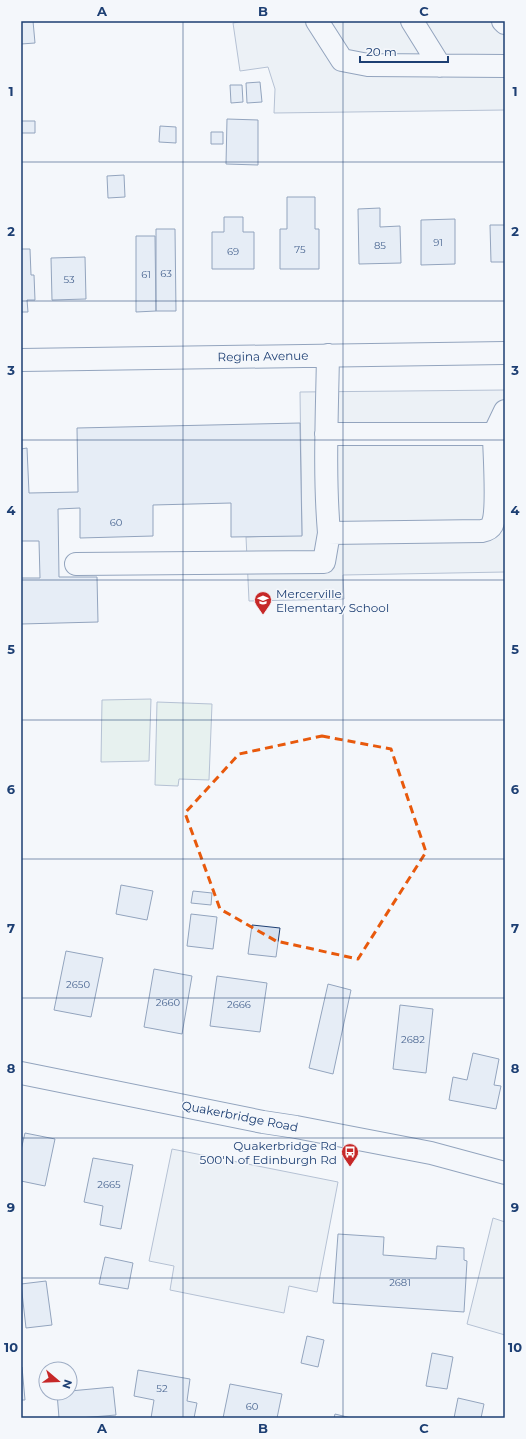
<svg xmlns="http://www.w3.org/2000/svg" width="526" height="1439" viewBox="0 0 526 1439" font-family="Montserrat,sans-serif">
	<style>
		.green { fill: #d7e8df; stroke: #687fa3 }
		.parking { fill: #e3e8f0; stroke: #687fa3 }
		.building { fill: #d5e0f0; stroke: #1d3f73 }
		.lines { fill: none; stroke-linecap: round; stroke-linejoin: round }
		.minor-casing { stroke: #1d3f73; stroke-width: 24 }
		.major-casing { stroke: #1d3f73; stroke-width: 24 }
		.minor { stroke: #f4f7fb; stroke-width: 22 }
		.major { stroke: #f4f7fb; stroke-width: 22 }
		.marked { fill: none; stroke: #e8590c; stroke-width: 3; stroke-dasharray: 8 5; stroke-linejoin: round }
		.grid { fill: none; stroke: #1d3f73; stroke-width: 1; stroke-opacity: 0.55 }
		.labels { text-anchor: middle; dominant-baseline: central; stroke-width: 3; stroke-linejoin: round; paint-order: stroke }
		.number-label { font-size: 10px; fill: #4b6792 }
		.street-label { font-size: 12px; fill: #1d3f73; stroke: #f4f7fb }
		.poi-label { font-size: 12px; fill: #1d3f73; stroke: #f4f7fb; text-anchor: start }
		.neatline { fill: none; stroke: #1d3f73; stroke-width: 1.5 }
		.grid-label { font-size: 13px; text-anchor: middle; font-weight: bold; fill: #1d3f73 }
	</style>
	<rect width="100%" height="100%" fill="#f4f7fb"/>
	<path class="green" d="M151,699L149,761L101,762L102,700Z
		M157,702L212,704L209,780L179,779L178,786L155,785Z"/>
	<path class="parking" d="M244,21H505V110L274,113L275,89L268,67L240,71L233,23Z
		M505,390V572L343,575L344,599L249,601L246,537L302,535L300,392Z
		M172,1149L338,1182L317,1292L289,1286L284,1313L170,1290L174,1266L149,1261Z
		M493,1218L505,1222V1335L467,1324Z"/>
	<path class="building" d="M33,21L35,43L21,44V22Z
		M260,82L262,102L247,103L246,83Z
		M230,85H242L243,102L231,103Z
		M227,119L258,120V165L226,164Z
		M21,121H35V133H21Z
		M160,126L176,127V143L159,142Z
		M211,132H223V144H211Z
		M124,175L125,197L108,198L107,176Z
		M287,197H315V229H319V269H280V229H287Z
		M380,208V227L400,226L401,263L359,264L358,209Z
		M224,217H243V232H254V269H212V232H224Z
		M455,219V264L421,265V220Z
		M490,225H505V262H491Z
		M156,229H175L176,311H156Z
		M136,236H155L156,311L136,312Z
		M21,249H30L31,275H34L35,300H27L28,312H21Z
		M85,257L86,299L52,300L51,258Z
		M300,423L302,536L231,537V503L153,505V536L80,538V508L58,509L59,577H97L98,622L21,624V578H40L39,541H21V449L27,448L29,493L78,492L77,428Z
		M121,885L153,891L147,920L116,914Z
		M193,891L212,893L211,905L191,903Z
		M191,914L217,917L213,949L187,946Z
		M252,925L280,928L276,957L248,954Z
		M66,951L103,958L91,1017L54,1010Z
		M154,969L192,976L182,1034L144,1027Z
		M217,976L267,983L260,1032L210,1026Z
		M328,984L351,990L333,1074L309,1068Z
		M400,1005L433,1009L426,1073L393,1069Z
		M473,1053L499,1059L494,1085L501,1086L496,1109L449,1100L453,1077L467,1080Z
		M25,1133L55,1139L45,1186L21,1181V1150Z
		M93,1158L133,1165L121,1229L100,1225L103,1206L84,1202Z
		M338,1234L384,1237L383,1255L436,1259L437,1246L464,1248V1260L467,1261L464,1312L333,1303Z
		M105,1257L133,1263L128,1289L99,1284Z
		M46,1281L52,1325L26,1328L21,1284Z
		M307,1336L324,1340L318,1367L301,1363Z
		M432,1353L453,1357L447,1389L426,1386Z
		M21,1367H22L25,1400H21Z
		M138,1370L190,1379L187,1401L197,1403L194,1418H151L154,1400L134,1396Z
		M230,1384L282,1394L277,1418H223Z
		M113,1387L116,1415L80,1418H59L57,1393H70V1391Z
		M458,1398L484,1404L481,1418H454Z
		M335,1414L351,1418H334Z"/>
	<g class="lines">
		<g class="minor-casing">
			<path id="minor" d="M317,21L342,60L368,65L505,66
				M412,21L440,66
				M503,21L505,23
				M328,355C327,414 324,474 329,533L482,531C487,530 490,529 492,525C499,512 494,452 494,434
				M21,360L505,353
				M326,434H494L505,411
				M76,564L324,562L329,533"/>
		</g>
		<g class="major-casing">
			<path id="major" d="M21,1073L263,1122L296,1127L431,1153L505,1173"/>
		</g>
		<use href="#minor" class="minor"/>
		<use href="#major" class="major"/>
	</g>
	<path d="M0 0H526V1439H0ZM322,736L391,749L426,852L358,959L276,941L220,909L185,813L239,754Z" fill="#f4f7fb" fill-opacity=".55" fill-rule="evenodd"/>
	<path class="marked" d="M322,736L391,749L426,852L358,959L276,941L220,909L185,813L239,754Z"/>
	<path class="grid" d="M183,21V1418M343,21V1418M21,162H505M21,301H505M21,440H505M21,580H505M21,720H505M21,859H505M21,998H505M21,1138H505M21,1278H505"/>
	<defs>
		<g id="school-pin" transform="scale(0.9)"><path d="M0 17L-7.5 6A9.5 9.5 0 1 1 7.5 6Z" fill="#c62828" stroke="#f4f7fb"/><path d="M0-5L7-2L0 1L-7-2ZM-4 1L0 2.5L4 1V4Q0 6-4 4Z" fill="#fff"/></g>
		<g id="bus-pin" transform="scale(0.9)"><path d="M0 17L-7.5 6A9.5 9.5 0 1 1 7.5 6Z" fill="#c62828" stroke="#f4f7fb"/><path d="M-5-6H5V4H4V6H2V4H-2V6H-4V4H-5ZM-3.5-4V0h7V-4ZM-3.5 1.2v1.5H-2V1.2ZM2 1.2v1.5H3.5V1.2Z" fill="#fff"/></g>
	</defs>
	<g fill-rule="evenodd">
		<use href="#school-pin" x="263" y="600"/>
		<use href="#bus-pin" x="350" y="1152"/>
	</g>
	<g class="labels">
		<g class="number-label">
			<text x="438" y="242">91</text>
			<text x="380" y="245">85</text>
			<text x="300" y="249">75</text>
			<text x="233" y="251">69</text>
			<text x="166" y="273">63</text>
			<text x="146" y="274">61</text>
			<text x="69" y="279">53</text>
			<text x="116" y="522">60</text>
			<text x="78" y="984">2650</text>
			<text x="168" y="1002">2660</text>
			<text x="239" y="1004">2666</text>
			<text x="413" y="1039">2682</text>
			<text x="109" y="1184">2665</text>
			<text x="400" y="1282">2681</text>
			<text x="162" y="1388">52</text>
			<text x="252" y="1406">60</text>
		</g>
		<g class="street-label">
			<text transform="translate(263 356) rotate(-1)">Regina Avenue</text>
			<text transform="translate(240 1116) rotate(11)">Quakerbridge Road</text>
		</g>
		<g class="poi-label">
			<text x="276" y="593">Mercerville<tspan x="276" dy="14">Elementary School</tspan></text>
			<text x="337" y="1145" text-anchor="end">Quakerbridge Rd<tspan x="337" dy="14">500'N of Edinburgh Rd</tspan></text>
		</g>
	</g>
	<rect width="526" height="1439" fill="none" stroke="#f4f7fb" stroke-width="44"/>
	<g transform="translate(58 1381) rotate(109)"><circle r="19" fill="#f4f7fb" stroke="#9eadc5"/>
	<path d="M0-3L7 15L0 10L-7 15Z" fill="#c62828"/>
	<text y="-6" font-size="11" font-weight="bold" text-anchor="middle" fill="#1d3f73">N</text>
	</g>
	<path d="M360 56v6h88v-6" fill="none" stroke="#1d3f73" stroke-width="2"/>
	<text x="366" y="56" font-size="12" fill="#1d3f73" stroke="#f4f7fb" stroke-width="3" paint-order="stroke">20 m</text>
	<rect x="22" y="22" width="482" height="1395" class="neatline"/>
	<g class="grid-label">
		<text x="102" y="16">A</text>
		<text x="263" y="16">B</text>
		<text x="424" y="16">C</text>
		<text x="11" y="96">1</text>
		<text x="515" y="96">1</text>
		<text x="11" y="236">2</text>
		<text x="515" y="236">2</text>
		<text x="11" y="375">3</text>
		<text x="515" y="375">3</text>
		<text x="11" y="515">4</text>
		<text x="515" y="515">4</text>
		<text x="11" y="654">5</text>
		<text x="515" y="654">5</text>
		<text x="11" y="794">6</text>
		<text x="515" y="794">6</text>
		<text x="11" y="933">7</text>
		<text x="515" y="933">7</text>
		<text x="11" y="1073">8</text>
		<text x="515" y="1073">8</text>
		<text x="11" y="1212">9</text>
		<text x="515" y="1212">9</text>
		<text x="11" y="1352">10</text>
		<text x="515" y="1352">10</text>
		<text x="102" y="1433">A</text>
		<text x="263" y="1433">B</text>
		<text x="424" y="1433">C</text>
	</g>
</svg>
